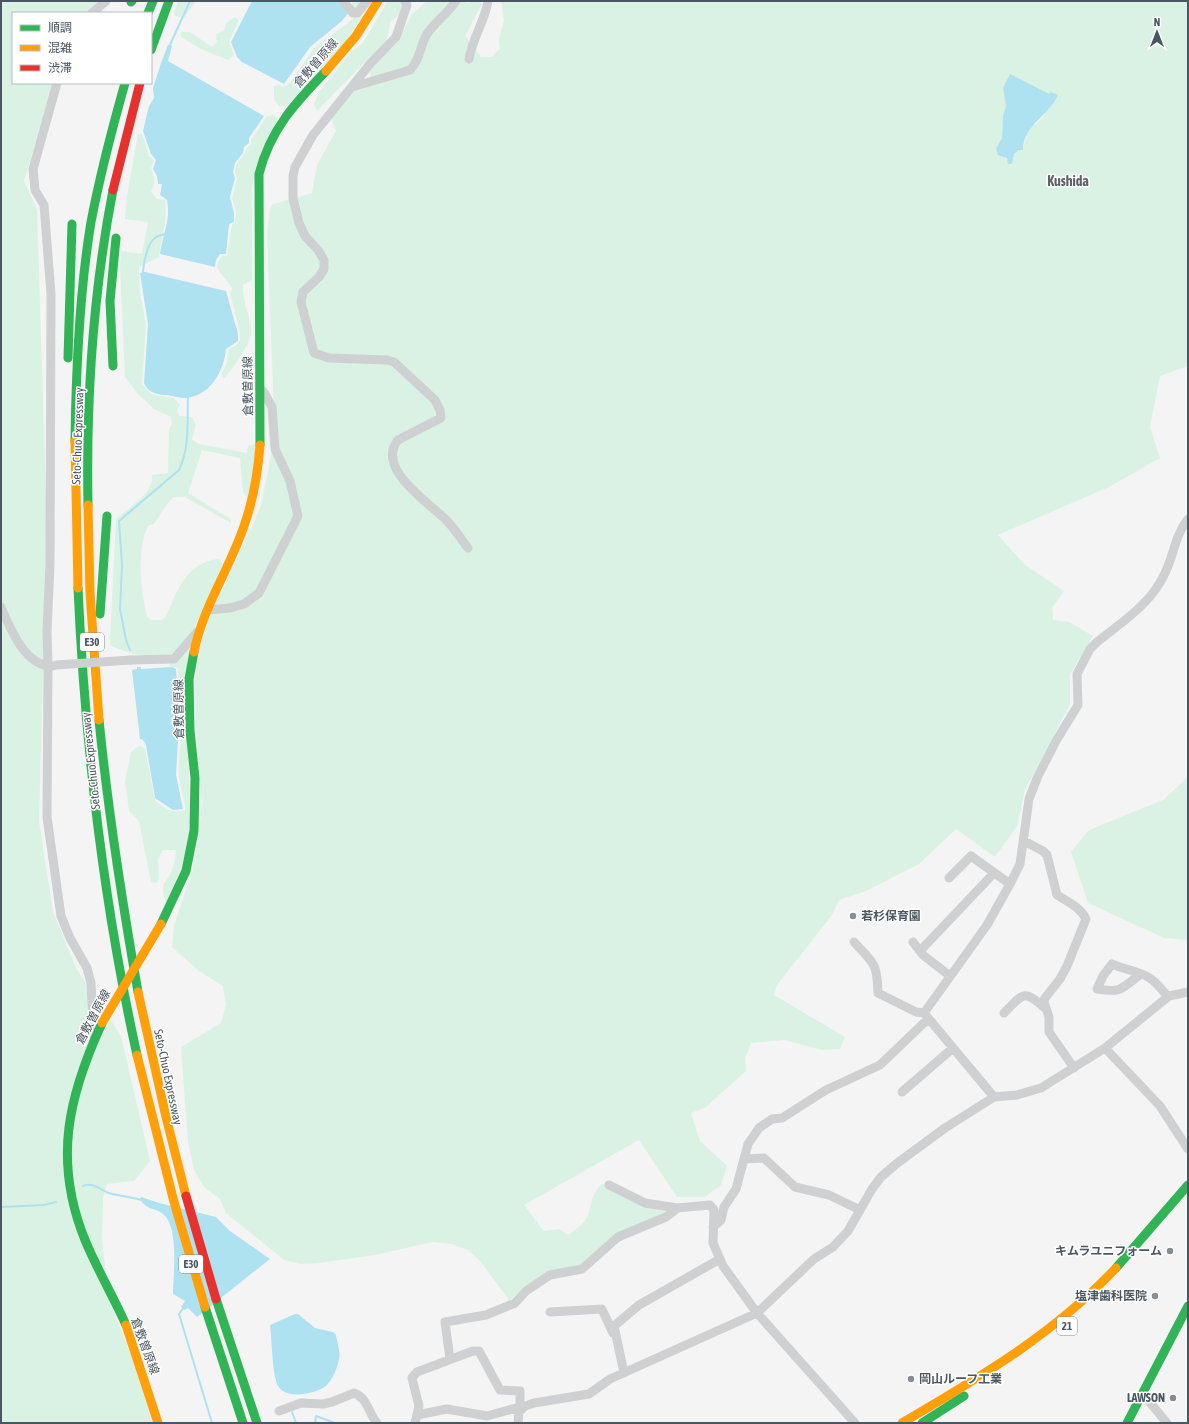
<svg xmlns="http://www.w3.org/2000/svg" width="1189" height="1424" viewBox="0 0 1189 1424" font-family="'Asap Condensed','Noto Sans JP',sans-serif">
	<style>
		.green { fill: #d9f2e3; fill-rule: evenodd }
		.water { fill: #aee2f0 }
		.lines { fill: none; stroke-linecap: round; stroke-linejoin: round }
		.stream { stroke: #aee2f0; stroke-width: 2 }
		.street { stroke: #ced0d2; stroke-width: 9 }
		.fast { stroke: #30b455; stroke-width: 9 }
		.slow { stroke: #ff9f0a; stroke-width: 9 }
		.jam { stroke: #e5322d; stroke-width: 9 }
		.street-bridge { stroke: #ced0d2; stroke-width: 9 }
		.slow-bridge { stroke: #ff9f0a; stroke-width: 9 }
		.poi-dot { fill: #868d94; stroke: #fff; stroke-width: 1.5 }
		.labels { text-anchor: middle; dominant-baseline: central; stroke-width: 3; stroke-linejoin: round; paint-order: stroke }
		.shield { fill: #fff; stroke: #808990; stroke-width: 1 }
		.shield-label { font-size: 11px; font-weight: bold; fill: #4a5661 }
		.street-label { font-size: 12px; fill: #4a5661; stroke: #fff }
		.poi-label { font-size: 12px; font-weight: bold; fill: #4a5661; stroke: #fff; text-anchor: end }
		.quarter-label { font-size: 14px; font-weight: bold; fill: #5f6368; stroke: #fff }
	</style>
	<rect width="100%" height="100%" fill="#f4f4f4"/>
	<path class="green" d="M1,1H101L85,13H13V83H53L24,181L37,209L47,530L39,821L53,912L76,968L121,1036L150,1161L134,1181L107,1184L103,1198L102,1240L109,1300L134,1363L152,1423H1Z
		M178,1H196L184,18L175,16L174,12Z
		M352,1H372L346,41L286,107L279,106L274,99V86L278,85L283,87L289,84L314,48L353,19Z
		M388,1H402L405,6L398,16L391,21L386,43L396,44L412,14L427,1H462L468,3L470,1H480L482,4L465,36L481,57H492L500,48L499,38L504,21L501,1H1188V366L1160,376L1150,427L1160,458L1109,487L998,535L1025,565L1064,591L1052,608L1053,620L1069,622L1093,636L1070,674V704L1025,790L1017,826L995,857L956,829L919,864L866,891L839,900L832,915L777,985L774,995L845,1037L840,1049L822,1050L785,1040L751,1043L745,1058L746,1071L706,1107L691,1113L700,1141L727,1166L721,1185L705,1197H677L639,1140L524,1205L544,1231L559,1229L568,1235C575,1230 583,1225 587,1217C593,1205 590,1192 603,1184L620,1194L666,1210L665,1214L581,1265L551,1271L523,1287L510,1301L480,1261L468,1250L452,1244L432,1242L375,1255L319,1263L301,1264L284,1260L226,1213L220,1199L204,1187L194,1170L188,1142L181,1047L221,1023L226,1005L223,986L199,971L172,947L174,925L193,869L199,834L202,801L196,727L195,683L200,647L210,617L261,506L275,436L267,232L271,205L312,193L317,165L336,131L331,119L352,92L365,88L371,76L364,63L317,111L314,104L319,92L352,51L362,44ZM1050,94L1044,116L1037,123L1031,126L1025,136L1023,150H1019L1014,154L1012,164L996,148L1002,138L1003,115L1006,106L1005,97Z
		M235,17L239,20L229,42L234,55L228,60L201,49L181,37V32H190L212,47L217,42L216,34L224,31L226,23Z
		M272,115L278,118L256,169L252,188V280L243,285C242,301 250,315 251,331C252,342 233,368 225,378H222L221,375L227,362L228,351L230,348L237,345L240,340V333L230,293L232,288L217,268L218,262L222,256H227L232,225L235,223L236,212L232,198L237,179L235,172L236,165L245,153L246,149L251,144V139L255,135L266,117Z
		M138,134H142L149,156L154,160L151,168C155,177 156,183 151,191L157,199L165,200C168,224 161,235 159,257L139,267L140,293L146,324L142,384L153,395L174,398L180,405L177,410L179,416L192,417L196,425L192,440L199,444L247,453L248,446L255,444V461L248,500L243,492L240,458L202,450L188,493L231,519V523L185,497H174L167,504L154,524L148,526C136,549 141,592 147,617L151,620H162L166,616C178,590 186,562 219,559L223,564C214,583 190,649 171,656C153,661 127,653 111,646L110,637L116,519C128,508 154,494 152,475L168,473L169,429L172,424L171,417L154,409L137,393L125,377L120,267L121,251L142,254L148,222L125,219L127,195Z
		M189,648L188,745L191,828L180,877L166,902L164,898L163,885C172,874 175,864 176,850H163L158,859L159,879L156,883L151,882L139,821L129,811L125,781L131,752L137,747L141,746L145,749L155,801C165,808 172,814 185,810C186,801 179,785 179,774C178,761 180,749 181,737C183,714 179,690 178,668L170,666V664Z
		M1188,777V940L1164,938L1088,903L1071,852L1089,830L1163,800Z"/>
	<path class="water" d="M252,1H338L345,10L349,12L342,21L310,47L284,84L242,62L237,57L231,42Z
		M168,45L172,46L168,61L264,116L249,138V143L244,147L243,153L235,163L233,172L235,178L230,197L234,213V222L229,224L226,254H220L216,260L215,267L160,254C163,232 171,222 167,200L160,195L162,184H158L157,176L153,169L156,160L151,154L143,131L149,106L154,98L153,88L161,63Z
		M1010,74L1049,94L1051,92L1058,95C1048,117 1023,125 1023,150H1019L1014,154L1012,164H1008L1007,158L998,155L996,148L1002,138L1003,115L1006,106L1003,88Z
		M145,272L226,291L238,334V341L226,349C224,371 210,396 186,398C180,398 173,396 167,395C158,395 148,393 144,383L148,324L140,273Z
		M137,667H141V669L172,667L176,669L179,722L176,775L183,809L173,810L155,798L146,745L143,740L140,739L132,670L137,669Z
		M141,1197L159,1203L216,1217L230,1231L270,1259L197,1317L188,1308L184,1310L181,1307L185,1301L173,1294C173,1275 180,1226 162,1213C154,1208 145,1209 140,1199Z
		M295,1314H298L315,1328L333,1332L336,1335C337,1342 341,1352 339,1359C338,1367 332,1380 326,1386C315,1394 286,1400 278,1386C272,1375 272,1338 270,1325Z"/>
	<g class="lines">
		<path class="stream" d="M169,47L190,1
			M143,275C143,265 147,243 155,238C158,235 164,235 168,233
			M130,650L126,640L120,609L122,565L119,521L179,470C190,448 187,420 188,396
			M83,1186C95,1181 101,1192 112,1194C123,1196 131,1197 141,1200
			M1,1207L44,1205L56,1202
			M184,1307L179,1314L212,1423
			M292,1412L296,1423
			M315,1423L316,1416L335,1423"/>
		<path class="street" d="M343,1L353,13H357L367,1
			M405,1L407,5L396,37L370,64L313,135L295,167L293,176V198L299,223L305,236L318,250L324,260V269L319,277L303,292L301,302L314,353L329,358L387,360L394,362L435,400L440,410L441,418L398,440C375,469 430,503 447,521C455,529 461,539 468,548
			M92,13L106,1
			M469,59C472,39 485,21 488,1
			M57,83L33,169L35,190L44,205L51,294L50,564L47,632L48,666L47,817L61,916L70,938L87,968L91,983L94,1037
			M352,87L410,70C420,60 420,46 427,34C433,24 448,13 456,1
			M1,607C10,628 25,667 53,666
			M208,610L230,608L244,604L259,593L298,516L290,481L275,449L272,407L265,394L260,388
			M131,660L174,659L198,631
			M1024,841L1043,851L1047,855L1057,895C1067,901 1081,908 1086,919L1067,966L1060,979L1045,998L1044,1002L1049,1017V1032L1074,1068
			M949,878L971,856L1010,884
			M854,942C874,964 877,962 878,993L916,1012L924,1013L994,1097
			M913,942L923,955L950,976
			M920,951L994,873
			M1141,974C1120,989 1123,993 1097,989L1103,976L1112,964C1122,969 1139,971 1148,977C1156,981 1162,990 1168,997
			M924,1013L987,925L1010,884L1020,864L1029,799L1038,776L1056,741L1078,705L1077,674L1090,649L1097,642C1122,622 1152,603 1165,573C1174,555 1175,535 1188,519
			M1004,1013C1024,993 1023,989 1046,1009
			M1105,1048L1160,1106L1188,1149
			M902,1092L953,1048
			M744,1159L764,1158L795,1187L829,1195L860,1210
			M609,1185L645,1203L677,1208L710,1205L714,1210L713,1243L723,1266L757,1313L855,1423
			M713,1227L721,1220L724,1207L736,1189L748,1144L759,1128L772,1119L782,1118L826,1090L880,1065L928,1019
			M550,1312L602,1309L613,1333
			M450,1359L445,1322L486,1315L515,1303L526,1291L550,1275L582,1269L618,1237L666,1217L678,1208
			M624,1373L614,1326L639,1305L720,1259
			M1143,1394L1167,1423
			M279,1411L301,1403L323,1404L332,1402L354,1393C368,1398 368,1413 377,1423
			M417,1415L447,1409L487,1416L516,1408H521
			M415,1423L419,1406L412,1378L417,1372L473,1351H479L500,1390L520,1391V1408
			M518,1423L519,1412L525,1406L534,1403L589,1394L610,1379L757,1313L814,1259L833,1247L848,1231L872,1189L881,1177L896,1164L945,1128L994,1097L1017,1095L1041,1088L1105,1048L1169,996L1188,992"/>
		<path class="fast" d="M131,2L132,1
			M148,13L153,1
			M151,50L169,1
			M68,358L72,224
			M113,366L110,301L116,238
			M75,441C76,368 79,294 91,222C100,175 112,129 125,83
			M260,445L259,174C270,130 295,103 326,71
			M88,505C86,400 93,293 113,190
			M78,588C85,745 103,901 137,1055
			M100,614L107,516
			M99,720C108,811 122,901 138,992
			M161,924L186,871L194,831L195,778L190,731L189,679L194,652
			M102,1023C68,1097 53,1161 85,1240C97,1269 113,1296 126,1325
			M1116,1268L1188,1185
			M216,1299L257,1423
			M205,1307L243,1423
			M922,1423L964,1396
			M1127,1423L1188,1306"/>
		<path class="slow" d="M326,71L356,36L378,1
			M75,441L78,588
			M88,505L90,593L99,720
			M194,652C203,606 231,567 245,523C254,497 258,472 260,445
			M138,992L166,1117L186,1196
			M137,1055L174,1202L205,1307
			M126,1325L158,1423
			M902,1423C980,1377 1053,1335 1116,1268"/>
		<path class="jam" d="M113,190L140,83
			M186,1196L216,1299"/>
		<path class="street-bridge" d="M56,665L131,660"/>
		<path class="slow-bridge" d="M102,1023L161,924"/>
	</g>
	<g class="poi-dot">
		<circle cx="853" cy="916" r="4"/>
		<circle cx="1170" cy="1251" r="4"/>
		<circle cx="1155" cy="1296" r="4"/>
		<circle cx="911" cy="1379" r="4"/>
		<circle cx="1173" cy="1398" r="4"/>
	</g>
	<g class="labels">
		<g class="shield">
			<rect x="80" y="633" width="24" height="18" rx="3"/>
			<rect x="179" y="1255" width="24" height="18" rx="3"/>
			<rect x="1057" y="1317" width="20" height="18" rx="3"/>
		</g>
		<g class="shield-label">
			<text x="92" y="642">E30</text>
			<text x="191" y="1264">E30</text>
			<text x="1067" y="1326">21</text>
		</g>
		<g class="street-label">
			<text transform="translate(316 63) rotate(-49)">倉敷曽原線</text>
			<text transform="translate(248 386) rotate(-91)">倉敷曽原線</text>
			<text transform="translate(78 436) rotate(-88)">Seto-Chuo Expressway</text>
			<text transform="translate(179 709) rotate(-91)">倉敷曽原線</text>
			<text transform="translate(91 761) rotate(-96)">Seto-Chuo Expressway</text>
			<text transform="translate(93 1017) rotate(-62)">倉敷曽原線</text>
			<text transform="translate(168 1077) rotate(78)">Seto-Chuo Expressway</text>
			<text transform="translate(145 1346) rotate(70)">倉敷曽原線</text>
		</g>
		<g class="poi-label">
			<text x="861" y="916" text-anchor="start">若杉保育園</text>
			<text x="1162" y="1251">キムラユニフォーム</text>
			<text x="1147" y="1296">塩津歯科医院</text>
			<text x="919" y="1379" text-anchor="start">岡山ルーフ工業</text>
			<text x="1165" y="1398">LAWSON</text>
		</g>
		<g class="quarter-label">
			<text x="1068" y="181">Kushida</text>
		</g>
	</g>
	<rect width="1189" height="1424" fill="none" stroke="#4a5661" stroke-width="4"/>
	<rect x="12" y="12" width="140" height="72" fill="#ffffff" stroke="#b7bbc0"/>
	<rect x="20" y="25" width="20" height="6" fill="#30b455" stroke="#b7bbc0"/>
	<text x="48" y="32" font-size="12" fill="#4a5661">順調</text>
	<rect x="20" y="45" width="20" height="6" fill="#ff9f0a" stroke="#b7bbc0"/>
	<text x="48" y="52" font-size="12" fill="#4a5661">混雑</text>
	<rect x="20" y="65" width="20" height="6" fill="#e5322d" stroke="#b7bbc0"/>
	<text x="48" y="72" font-size="12" fill="#4a5661">渋滞</text>
	<g transform="translate(1157 32)" stroke="#ffffff" stroke-width="3" paint-order="stroke">
	<path d="M0-3L7 15L0 10L-7 15Z" fill="#4a5661"/>
	<text y="-6" font-size="11" font-weight="bold" text-anchor="middle" fill="#4a5661">N</text>
	</g>
</svg>
